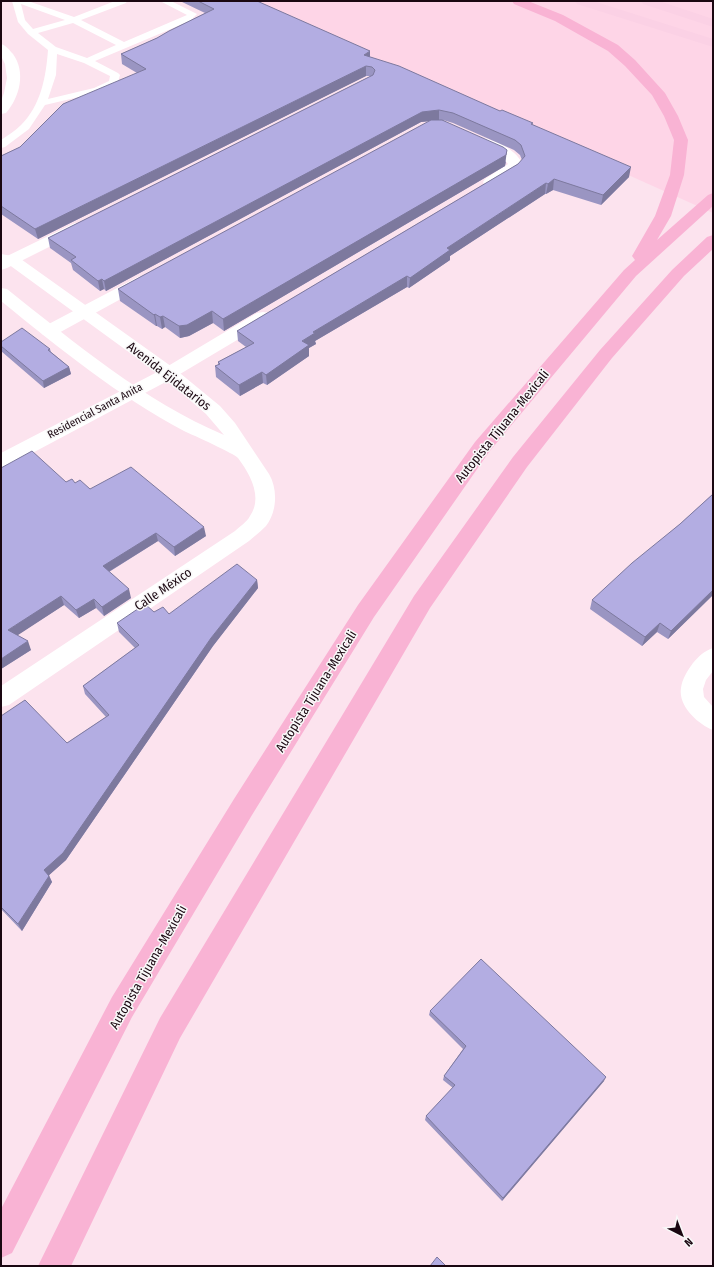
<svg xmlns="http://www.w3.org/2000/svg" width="714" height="1267" viewBox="0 0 714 1267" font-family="'Fira Sans Condensed',sans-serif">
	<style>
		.built { fill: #fed5e7 }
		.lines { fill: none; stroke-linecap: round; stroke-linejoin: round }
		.service { fill: #fff; fill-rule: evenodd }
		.minor { fill: #fff; fill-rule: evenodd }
		.tertiary { fill: #fff; fill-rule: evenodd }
		.secondary { fill: #fff; fill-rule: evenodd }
		.primary { fill: #fbd1e5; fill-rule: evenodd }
		.motorway { fill: #f9b3d4; fill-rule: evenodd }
		.wall { fill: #9a95c2 }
		.shaded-wall { fill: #7d799e }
		.building { fill: #b3ade2; stroke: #7d799e }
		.labels { text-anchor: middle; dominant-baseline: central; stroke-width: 3; stroke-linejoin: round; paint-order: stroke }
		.far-street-label { font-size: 11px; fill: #1a0711; stroke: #f8f8f8 }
		.street-label { font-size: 13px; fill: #1a0711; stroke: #f8f8f8 }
	</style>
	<rect width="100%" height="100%" fill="#fce3ee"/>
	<path class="built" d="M240,1H713V213Z"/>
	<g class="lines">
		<path class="service" d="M12,1H28L74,17L115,1H127L126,3L81,20L124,42L187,15L160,1H171L197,14L190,21L95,61L118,73L120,75L117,85L100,92L45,105L29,129L5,147L1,148V140C8,135 15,131 21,125C41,105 46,77 48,50L28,34L18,22ZM21,4L65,20L33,29L25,20ZM73,23L116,45L87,58L56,47L38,33ZM57,54L84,63L110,76L109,81L94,88L48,99L56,75Z"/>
		<path class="minor" d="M480,137C497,141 516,149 523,165C516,175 497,188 485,185L483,182L485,179L508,164L501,156L475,144L473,141L475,138Z
			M75,223L81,225L83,228L81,231L7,268L1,270V259Z
			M144,275L150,277L152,280L150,283L55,335L49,336L43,335L40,331L43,327L138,277Z
			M263,312L269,313L271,317L269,321L175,377L8,466L1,468V453L163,369L257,313Z
			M713,648V671L706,680L703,689L704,697L713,707V730C698,724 678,706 681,688C682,679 688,670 693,663C699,656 704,651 713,648Z"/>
		<path class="tertiary" d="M1,254L18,257L175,369L220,406L235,423L269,474C278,489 277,512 266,526C261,531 255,536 249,541L9,705L1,707V686L235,531C240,526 247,522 250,516C263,497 250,474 238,458C235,454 193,435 184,431C118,396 59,348 1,301V288L7,289C75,343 144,401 224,435L206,414L163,377L8,264H1Z"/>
		<path class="secondary" d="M1,44C7,46 9,50 13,54C26,72 20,97 6,113L1,114V101L4,93L7,78L5,64L1,56Z"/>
		<path class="primary" d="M575,1H593L713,39V47L577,4Z
			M641,1H659L713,19V27L643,4Z"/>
		<path class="motorway" d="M512,1H528L563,15L618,45L635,60L665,93L678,116L688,140L684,175L671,216L657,240L708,195L713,193V206L636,276L489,452L374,617L252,815L132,1017L12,1253L1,1258V1209L112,997L234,799L358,605L475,442L624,270L635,260L632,256L655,216L670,175L674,140L664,116L652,95L625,66L608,51L555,21L514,4Z
			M713,235V249L684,276L612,358L527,467L430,608L180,1038L71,1266H38L160,1018L414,596L513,457L600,350L672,270L707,237Z"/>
	</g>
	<path class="wall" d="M180,1H257L370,57L533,125L629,177L601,205L553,190L546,194H545L450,256V260L409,288L407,287L315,341L316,344L309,348V356L267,385L263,383L240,396L216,377L215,366L218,365V362L246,347L238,341L237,331L518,164L522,160L520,155L514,150L453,123L443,120L506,162L505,166L224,331L213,323L189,336L180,338L165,327L162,329L157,326H156L120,301L118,289L431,121L421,122L106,291L104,289L100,291L73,270L71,263L50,248L48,238L371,76H366L38,239L1,214V156L20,147L137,73L122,64L121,54L157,38L205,13Z
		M1,342L50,349L51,352L69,367L71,374L44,388L1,351Z
		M66,482L75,483L206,536L175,556L158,541L109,572L131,598L104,616L96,608L79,618L64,605L17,635L31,650L1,669Z
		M713,494V595L668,639L657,632L642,646L590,609L592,600L680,524Z
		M257,580L258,588L213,646L66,860L49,875L52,882L22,931L1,909V716L67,743L106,717L85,694L83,686L135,648L119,632L117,623L154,612L169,614Z
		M430,1011L604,1081L502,1201L425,1120L426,1116L453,1088L443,1080L444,1076L463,1049L429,1015Z"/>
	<path class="shaded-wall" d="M370,51V61L364,55Z
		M366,66V76L38,239L35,229Z
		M439,110V120L421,122L106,291L104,281L422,112Z
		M507,150L505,166L224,331L223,319Z
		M631,167L629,177L601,205L603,195Z
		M554,179L553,190L546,194L548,184Z
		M546,183L545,194L450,256V260L409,288L410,278L447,248Z
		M407,276V287L315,341L316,344L309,348V356L267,385L266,375L313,332Z
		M102,279L104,289L100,291L98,281Z
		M212,311L213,323L189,336L180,338L179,326Z
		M155,314L157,326H156L154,315Z
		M163,316L165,327L162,329L160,317Z
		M69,367L71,374L44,388L43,381Z
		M262,372L263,383L240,396L239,385Z
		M204,527L206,536L175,556L174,547Z
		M156,533L158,541L105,574L103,566Z
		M257,580L258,588L213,646L66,860L47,877L44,870L211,638Z
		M129,589L131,598L104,616L102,607Z
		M713,590V595L668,639L671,631Z
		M61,596L64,605L12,639L8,630Z
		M94,599L96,608L79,618L76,610Z
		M660,623L657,632L642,646L645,637Z
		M28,641L31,650L1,669V659Z
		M49,876L52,882L22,931L18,924Z
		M606,1077L604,1081L502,1201L503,1198Z"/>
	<path class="building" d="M198,1H257L370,51L364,55L399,66L500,111L502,110L533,123L531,124L631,167L603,195L554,179L548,184L546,183L447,248L450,250L410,278L407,276L313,332L315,333L302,341L309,345L266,375L262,372L239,385L215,366L220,364L218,362L254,343L237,331L518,164L525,156L521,145L515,140L453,113L439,110L422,112L104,281L102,279L98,281L71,260L76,257L48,238L373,75L375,70L372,67L366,66L35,229L1,206V156L20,147L63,104L146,69L121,54L157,38L169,31L214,9Z
		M431,120H442L503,147L507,150L506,155L223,319L212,311L187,325L179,326L163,316L160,317L155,314L154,315L118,289Z
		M22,328L50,349L48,350L69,367L43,381L1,346V342Z
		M32,451L66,482L72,479L75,483L80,480L90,489L131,467L204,527L174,547L156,533L103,566L129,589L102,607L94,599L76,610L61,596L8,630L28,641L1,659V468Z
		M713,494V590L671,631L660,623L645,637L592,600L632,563L680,524Z
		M237,564L257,580L211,638L63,853L44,870L49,876L18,924L1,907V716L25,700L67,743L109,715L83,686L139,645L117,623L145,604L154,612L163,607L169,614Z
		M481,959L606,1077L503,1198L426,1116L455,1085L444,1076L466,1046L430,1011Z
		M437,1257L446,1266H430Z"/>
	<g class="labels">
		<g class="far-street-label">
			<text transform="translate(95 411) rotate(-28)">Residencial Santa Anita</text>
		</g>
		<g class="street-label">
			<text transform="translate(169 376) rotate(38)">Avenida Ejidatarios</text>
			<text transform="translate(502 426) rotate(-51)">Autopista Tijuana-Mexicali</text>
			<text transform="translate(163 589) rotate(-34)">Calle México</text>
			<text transform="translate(316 691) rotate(-58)">Autopista Tijuana-Mexicali</text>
			<text transform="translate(148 967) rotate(-60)">Autopista Tijuana-Mexicali</text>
		</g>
	</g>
	<rect width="714" height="1267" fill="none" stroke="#1a0711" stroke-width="4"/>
	<g transform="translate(682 1235) rotate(138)" stroke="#f8f8f8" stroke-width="3" paint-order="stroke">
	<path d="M0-3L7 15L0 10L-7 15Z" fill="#1a0711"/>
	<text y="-6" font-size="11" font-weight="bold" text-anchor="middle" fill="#1a0711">N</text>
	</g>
</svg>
